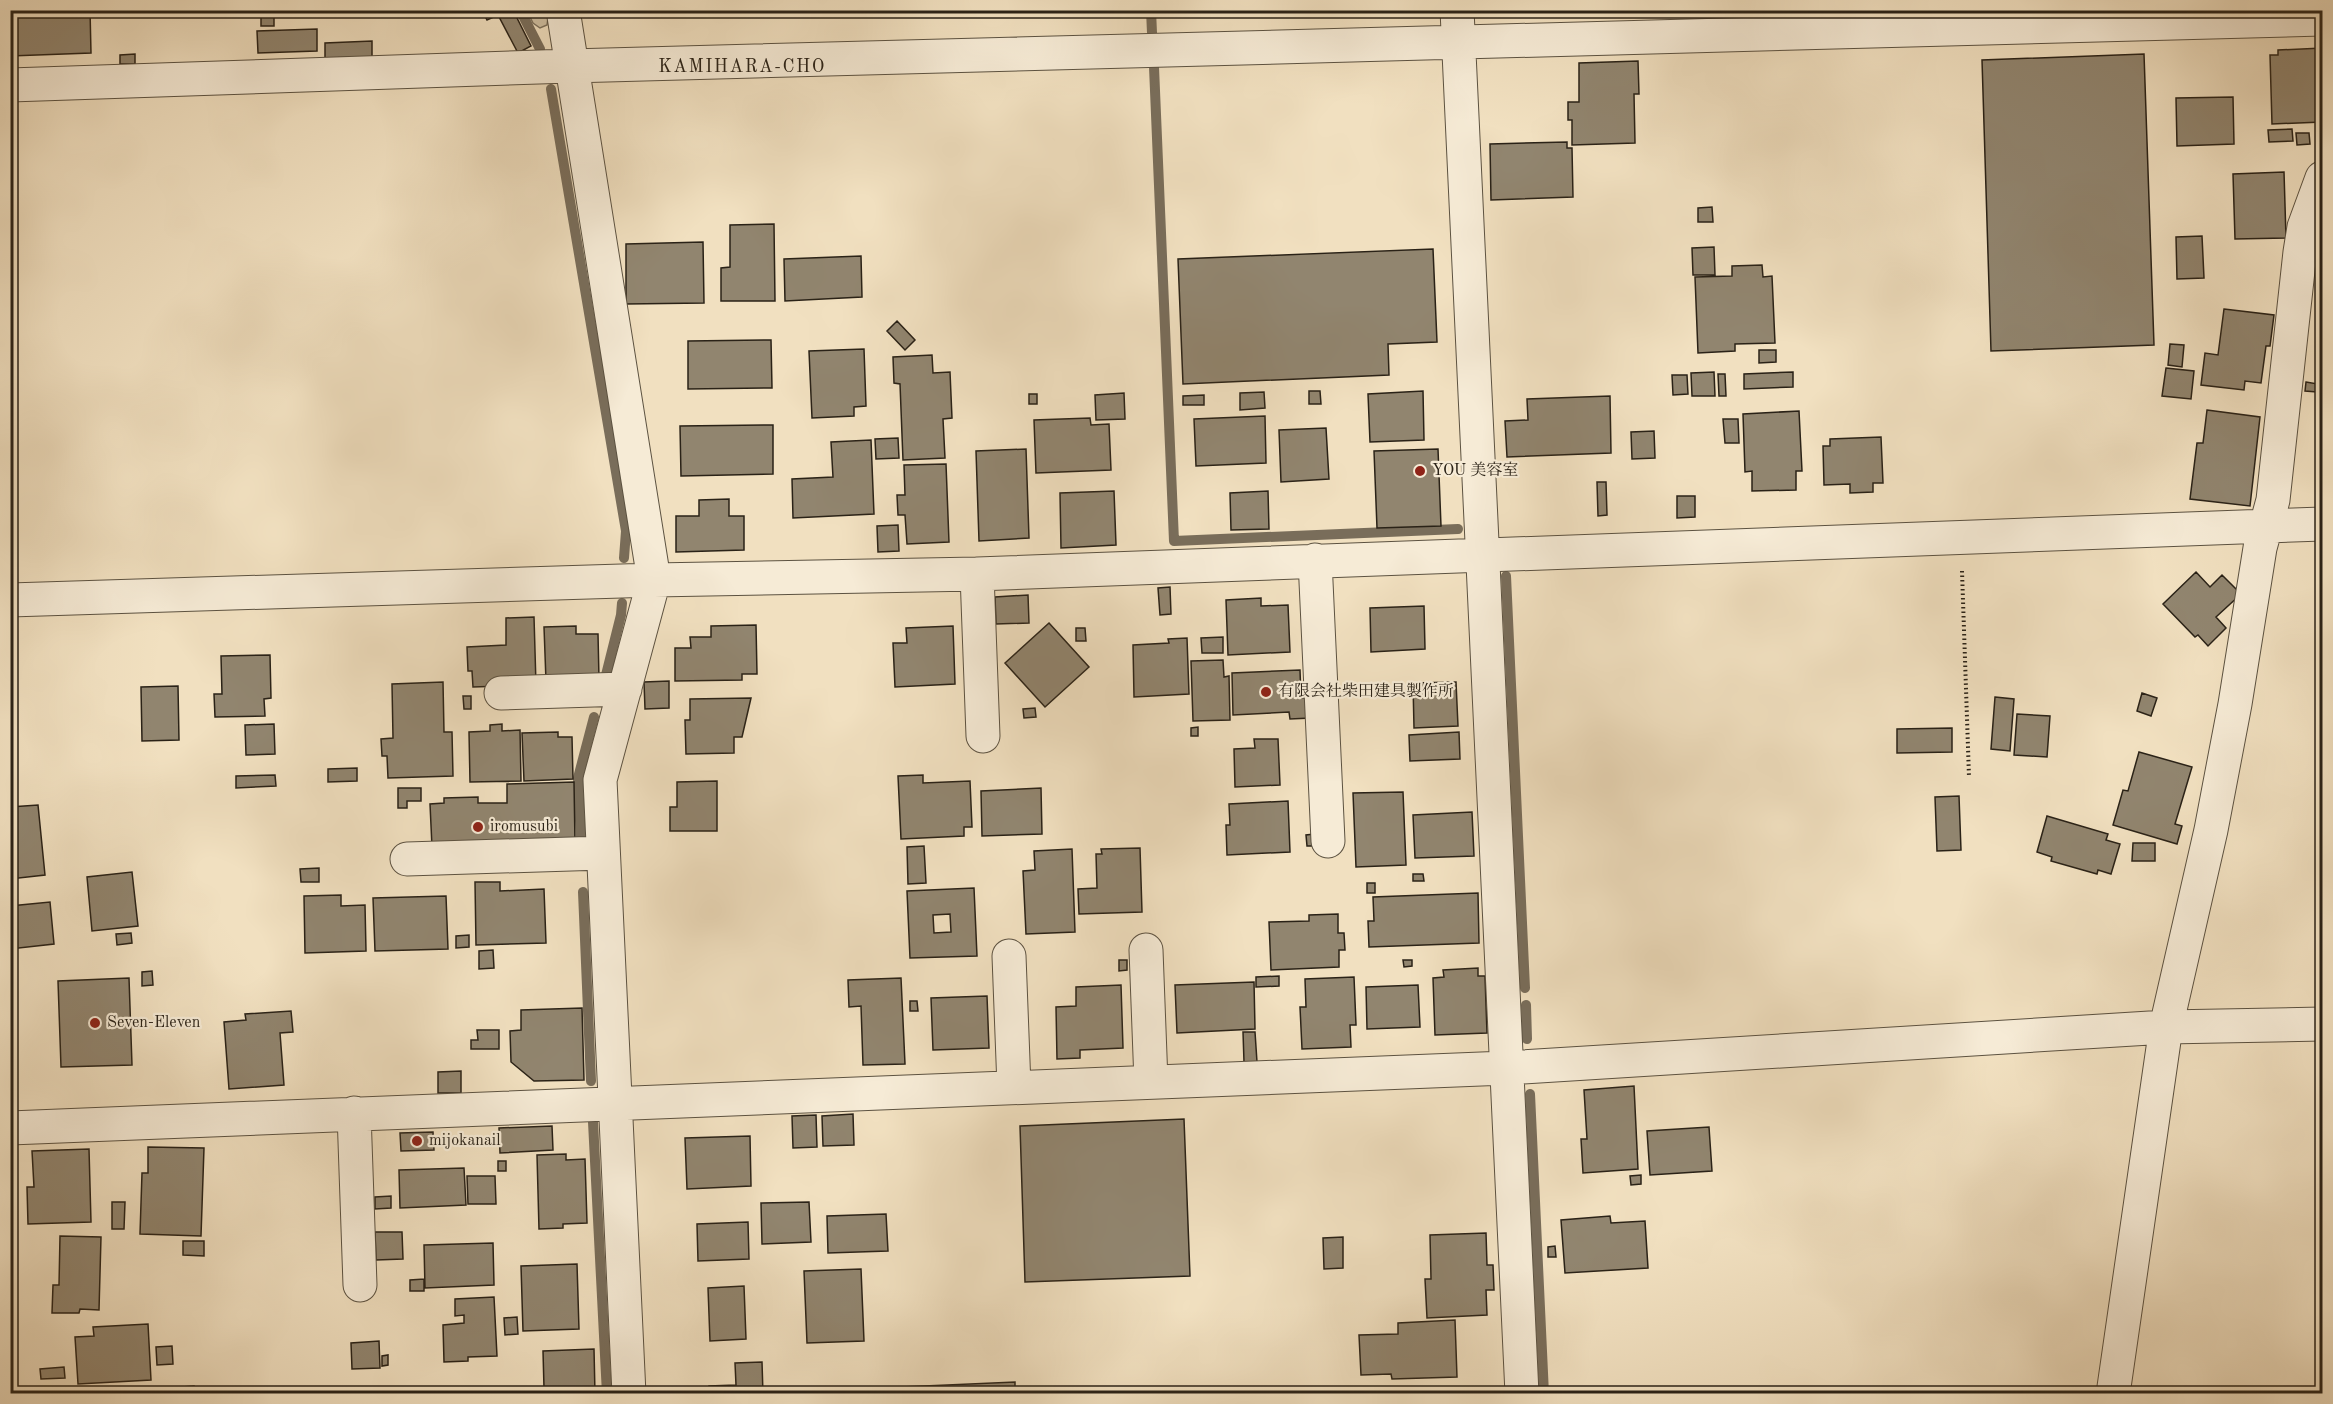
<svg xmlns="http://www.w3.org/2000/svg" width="2333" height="1404" viewBox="0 0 2333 1404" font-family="'Old Standard TT','Noto Serif JP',serif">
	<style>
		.green { fill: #cfc0a3; stroke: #7c715d; stroke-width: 1.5 }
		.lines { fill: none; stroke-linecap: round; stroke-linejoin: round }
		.stream { stroke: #796d5a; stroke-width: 10 }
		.building { fill: #91856f; stroke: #2a2217; stroke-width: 1.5; fill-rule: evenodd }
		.minor-casing { stroke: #5c5241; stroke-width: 35 }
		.path { stroke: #2a2217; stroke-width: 4; stroke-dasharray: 1.5 3; stroke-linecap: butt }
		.minor { stroke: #f6ebd6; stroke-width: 33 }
		.poi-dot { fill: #8f2418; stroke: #f6ebd6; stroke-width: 2 }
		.labels { text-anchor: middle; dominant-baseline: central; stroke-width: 4.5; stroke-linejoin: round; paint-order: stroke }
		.poi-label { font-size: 16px; fill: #2a2217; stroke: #f6ebd6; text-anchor: start }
		.neighbourhood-label { font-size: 18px; letter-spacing: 1.5px; fill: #2a2217; stroke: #f6ebd6 }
	</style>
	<rect width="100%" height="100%" fill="#f1e0c0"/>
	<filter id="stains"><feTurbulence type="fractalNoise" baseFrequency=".00333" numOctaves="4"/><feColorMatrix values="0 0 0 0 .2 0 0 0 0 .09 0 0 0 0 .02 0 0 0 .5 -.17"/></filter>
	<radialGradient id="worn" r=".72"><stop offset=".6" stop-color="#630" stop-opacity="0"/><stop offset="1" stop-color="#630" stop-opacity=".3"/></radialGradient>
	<path class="green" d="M527,11H549L547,25L540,28L533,23Z"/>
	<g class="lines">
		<path class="stream" d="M520,10L540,49
			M1151,10L1152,33
			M1154,67L1174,541L1458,529
			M551,89L626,531L624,558
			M1506,576L1525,988
			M605,679L621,615L622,603
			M581,842L578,778L594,717
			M583,892L591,1081
			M1526,1005L1527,1039
			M1530,1094L1544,1394
			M593,1122L607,1394"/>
	</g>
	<path class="building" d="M10,10H90L91,53L10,56Z
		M261,10H291V15L274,16V26H261Z
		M482,10H513L531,46L518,53L498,15L487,20Z
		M317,29V51L258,53L257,31Z
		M372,41V57L325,58V43Z
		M2322,48V122L2272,124L2270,55H2278V50Z
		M135,54V64H120V55Z
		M2144,54L2154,345L1991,351L1982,60Z
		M1638,61L1639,94H1634L1635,143L1572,145V120H1568V102H1579V63Z
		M2233,97L2234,144L2177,146L2176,98Z
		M2292,129L2293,141L2269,142L2268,130Z
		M2296,133H2309L2310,144L2297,145Z
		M1567,142V148H1572L1573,197L1491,200L1490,144Z
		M2284,172L2286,238L2235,239L2233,174Z
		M1712,207L1713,222H1698V208Z
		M774,224L775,301H721V268L730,267V225Z
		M2202,236L2204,278L2177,279L2176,237Z
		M703,242L704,303L626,304V244Z
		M1714,247L1715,275H1693L1692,248Z
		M1433,249L1437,342L1388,344L1389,375L1183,384L1178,259Z
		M861,256L862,297L785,301L784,259Z
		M1762,265L1763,277L1772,276L1775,343L1735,344V351L1698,353L1695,277L1732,276V266Z
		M2224,309L2274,315L2270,346H2266L2261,383L2245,381L2244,390L2201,385L2205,353L2218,355Z
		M897,321L915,340L905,350L887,331Z
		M771,340L772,388L688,389V341Z
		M2170,344L2184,345L2182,367L2168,365Z
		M864,349L866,406L854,407V416L812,418L809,351Z
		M1759,350H1776V362L1759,363Z
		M932,355L933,373L950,372L952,418L943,419L945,458L903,460L900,384L894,383L893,357Z
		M2166,368L2194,371L2191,399L2162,396Z
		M1714,372L1715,396H1692L1691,373Z
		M1793,372V387L1744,389V374Z
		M1718,374H1725L1726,396H1719Z
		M1672,375H1687L1688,394L1673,395Z
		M2306,382L2318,384L2317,392L2305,391Z
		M1309,391H1320L1321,404H1309Z
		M1423,391L1424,440L1370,442L1368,394Z
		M1264,392L1265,408L1240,410V393Z
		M1124,393L1125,419L1096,420L1095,395Z
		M1029,394H1037V404H1029Z
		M1204,395V405H1183V396Z
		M1610,396L1611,453L1507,457L1505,421L1528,420L1527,399Z
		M2207,410L2260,417L2250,506L2190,499L2197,443H2203Z
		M1799,411L1802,471H1796V490L1752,491V471L1745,472L1743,414Z
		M1265,416L1266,463L1196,466L1194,419Z
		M1090,418L1091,425L1109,424L1111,470L1036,473L1034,420Z
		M1723,419H1738L1739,443H1725Z
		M773,425V474L681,476L680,426Z
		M1326,428L1329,479L1281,482L1279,430Z
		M1654,431L1655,458L1632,459L1631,432Z
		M1881,437L1883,483H1873V492L1850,493V484L1824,485L1823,446H1830V439Z
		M898,438L899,458L876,459L875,439Z
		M871,440L874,514L793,518L792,479L833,477L831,442Z
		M1026,449L1029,538L979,541L976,451Z
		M1438,449L1441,526L1377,528L1374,451Z
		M946,464L949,542L907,544L905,515H898L897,495H905L904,465Z
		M1597,482H1606L1607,515L1598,516Z
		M1114,491L1116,545L1061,548L1060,493Z
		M1268,491L1269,529L1231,530L1230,493Z
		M1677,496H1695V517L1677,518Z
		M729,499V516H744V550L676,552V516H699V500Z
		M898,525L899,551L878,552L877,526Z
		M2196,572L2210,587L2222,575L2241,594L2216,617L2226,628L2208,646L2198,635L2195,637L2163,604Z
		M1170,587L1171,614L1160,615L1158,588Z
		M1028,595L1029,623L996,624L995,597Z
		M1261,598V606L1288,605L1290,652L1228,655L1226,600Z
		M1424,606L1425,649L1371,652L1370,608Z
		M534,617L536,685L473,687L472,671H468L467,647L506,645V618Z
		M1049,623L1089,667L1045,707L1005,663Z
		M756,625L757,674H742V680L675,681V648H691L690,637H711V626Z
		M576,626V634H598L599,679L546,681L544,627Z
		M953,626L955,684L895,687L893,643H907L906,628Z
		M1076,628H1085L1086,641H1076Z
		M1223,637V653H1202L1201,638Z
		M1187,638L1189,694L1134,697L1133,645L1169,643L1168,639Z
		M270,655L271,698L264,699L265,716L215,717L214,694H222L221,656Z
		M1223,660L1224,677L1229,676L1230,720L1193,721L1191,661Z
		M1300,670L1301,698L1310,697L1311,718L1290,719L1289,712L1233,715L1232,673Z
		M669,681V708L645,709L644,682Z
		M443,682L444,732H452L453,776L388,778L387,756H382L381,739L393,738L392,684Z
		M1456,682L1458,726L1414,728L1413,683Z
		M178,686L179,740L142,741L141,687Z
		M2142,693L2157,698L2151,716L2137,711Z
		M463,696H471V709H464Z
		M1995,697L2014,699L2010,751L1991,749Z
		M751,698L742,737H734V753L686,754L685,720H690V699Z
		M1035,708L1036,717L1024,718L1023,709Z
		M2017,714L2050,716L2047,757L2014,755Z
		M274,724L275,754L246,755L245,725Z
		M502,724V731L520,730L521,781L470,782L469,732L490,731V725Z
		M1198,727V736H1191V728Z
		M1952,728V752L1897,753V729Z
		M558,732V737H572L573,779L524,781L522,733Z
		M1459,732L1460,759L1410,761L1409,735Z
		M1254,739H1278L1280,785L1235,787L1234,749L1255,748Z
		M2139,752L2192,767L2175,824L2182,826L2177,844L2113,825L2123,790L2128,791Z
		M357,768V781L328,782V769Z
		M275,775L276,786L236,788V776Z
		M923,775V783L970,781L972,827H964V836L901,839L898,776Z
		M717,781V831H670V807H677V782Z
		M574,782L575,843L432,847L430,804L444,803V798L478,797V803H507V784Z
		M398,788H421V801H407V808H398Z
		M1041,788L1042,834L982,836L981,791Z
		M1403,792L1406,865L1356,867L1353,793Z
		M1959,796L1961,850L1937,851L1935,797Z
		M1288,801L1290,852L1227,855L1226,825H1230L1229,804Z
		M38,805L45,875L10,879V807Z
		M1472,812L1474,856L1415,858L1413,815Z
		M2047,816L2108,834L2106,840L2120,844L2111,874L2098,870L2097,874L2051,861L2052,857L2037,852Z
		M1314,834V846H1307L1306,835Z
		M2133,843H2155V861H2132Z
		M924,846L926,883L908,884L907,847Z
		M1140,848L1142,912L1079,914L1078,889L1097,888L1096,854H1102L1101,849Z
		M1072,849L1075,932L1026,934L1023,871L1035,870L1034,851Z
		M319,868V882H301L300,869Z
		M132,872L138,926L92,931L87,877Z
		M1413,874H1423L1424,881H1413Z
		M475,882H500V891L544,889L546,943L476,945Z
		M1367,883H1375V893H1367Z
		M974,888L977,956L910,958L907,891ZM950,914L951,932L934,933L933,915Z
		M1478,893L1479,943L1369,947L1368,921H1374L1373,897Z
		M341,895V906L365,905L366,951L305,953L304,896Z
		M446,896L448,949L375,951L373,898Z
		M50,902L54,944L10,949V906Z
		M1338,914V933H1344L1345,950H1339V967L1271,970L1269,922L1309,921V915Z
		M131,933L132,943L117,945L116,934Z
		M469,935V947L456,948V936Z
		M493,950L494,968L479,969V951Z
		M1119,960H1127V970L1119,971Z
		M1403,960H1412V966L1404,967Z
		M1478,968V976H1485L1487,1033L1435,1035L1433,978L1444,977L1443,970Z
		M152,971L153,985L142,986V972Z
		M1279,976V986L1256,987V977Z
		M1354,977L1356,1025H1350L1351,1047L1302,1049L1300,1007H1306L1305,979Z
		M129,978L132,1065L61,1067L58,981Z
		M901,978L905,1064L863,1065L861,1006L849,1007L848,980Z
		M1254,982L1255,1029L1177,1033L1175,985Z
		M1121,985L1123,1048L1080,1050V1058L1057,1059L1056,1007L1076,1006V987Z
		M1418,985L1420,1027L1367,1029L1366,987Z
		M987,996L989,1048L933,1050L931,998Z
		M910,1001H917L918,1011H910Z
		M582,1008L584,1080L534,1081L511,1062L510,1031L521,1030V1010Z
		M291,1011L293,1032L280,1033L284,1085L229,1089L224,1022L246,1020L245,1014Z
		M477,1030H499V1049H471V1040H478Z
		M1243,1032H1255L1257,1062H1244Z
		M461,1071V1093H438V1072Z
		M1634,1086L1638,1169L1583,1173L1581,1139H1587L1584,1090Z
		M853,1114L854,1145L823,1146L822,1116Z
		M816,1115L817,1147L793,1148L792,1116Z
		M1184,1119L1190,1276L1025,1282L1020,1126Z
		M552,1126L553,1150L500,1153L499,1128Z
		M1709,1127L1712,1171L1650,1175L1647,1131Z
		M433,1132L434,1150L401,1151L400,1133Z
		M750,1136L751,1186L687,1189L685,1138Z
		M148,1147L204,1148L201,1236L140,1234L142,1173H148Z
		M89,1149L91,1222L28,1224L27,1187H34L32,1151Z
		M566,1154V1160L585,1159L587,1223L563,1224V1228L539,1229L537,1155Z
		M498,1161H506V1171H498Z
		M464,1168L466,1205L400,1208L399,1170Z
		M1641,1175V1184L1631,1185L1630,1176Z
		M467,1176H495L496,1204H468Z
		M391,1196V1208L375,1209V1197Z
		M112,1202H125L124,1229H112Z
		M809,1202L811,1242L762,1244L761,1203Z
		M886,1214L888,1251L828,1253L827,1216Z
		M1610,1216L1611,1223L1645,1221L1648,1268L1565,1273L1561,1220Z
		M748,1222L749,1259L698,1261L697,1224Z
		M375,1232H402L403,1259L376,1260Z
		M1486,1233L1487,1265H1493L1494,1290H1486L1487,1315L1427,1318L1425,1279H1431L1430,1235Z
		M60,1236L101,1237L99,1310L80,1309L79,1313H52L53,1285H59Z
		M1343,1237V1268L1324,1269L1323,1238Z
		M183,1241H204V1256L183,1255Z
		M493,1243L494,1285L425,1288L424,1245Z
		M1555,1246L1556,1257H1548V1247Z
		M577,1264L579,1329L523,1331L521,1266Z
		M861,1269L864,1341L807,1343L804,1271Z
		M424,1279V1291H410V1280Z
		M744,1286L746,1339L710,1341L708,1288Z
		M494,1297L497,1356L468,1357V1361L444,1362L443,1325L464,1323V1315L455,1316V1299Z
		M517,1317L518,1334L505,1335L504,1318Z
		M1455,1320L1457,1377L1392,1379L1391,1374L1361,1375L1359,1335L1398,1334V1323Z
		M148,1324L151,1380L78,1384L75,1337L94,1336L93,1327Z
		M379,1341L380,1368L352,1369L351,1343Z
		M172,1346L173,1364L157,1365L156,1347Z
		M594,1349L595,1394H539V1389L544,1388L543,1351Z
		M388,1355V1365L382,1366V1356Z
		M762,1362L763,1394H709V1386L736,1385L735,1363Z
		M64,1367L65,1378L41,1379L40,1369Z
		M1015,1382V1394H879V1388Z
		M194,1386V1394H155V1389Z"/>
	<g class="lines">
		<g class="minor-casing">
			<path id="minor" d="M563,10L654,580L600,780L629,1394
				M1457,10L1522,1394
				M10,85L570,66L2322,19
				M1315,560L1328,841
				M977,574L983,736
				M10,600L654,580L977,574L2322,524
				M501,693L625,689
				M407,859L603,853
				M1146,950L1151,1082
				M1009,956L1014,1087
				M354,1113L360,1285
				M10,1128L1506,1068L2166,1027L2322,1024
				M2113,1394L2166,1027L2211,830L2235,704L2260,548L2273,500L2300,252L2304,227L2322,178"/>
		</g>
		<path class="path" d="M1962,571L1969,777"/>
		<use href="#minor" class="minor"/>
	</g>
	<g class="poi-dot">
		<circle cx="1420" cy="471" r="6"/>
		<circle cx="1266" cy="692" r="6"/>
		<circle cx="478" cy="827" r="6"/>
		<circle cx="95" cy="1023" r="6"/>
		<circle cx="417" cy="1141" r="6"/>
	</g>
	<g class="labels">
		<g class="poi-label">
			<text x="1432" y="471">YOU 美容室</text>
			<text x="1278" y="692">有限会社柴田建具製作所</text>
			<text x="490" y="827">iromusubi</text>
			<text x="107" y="1023">Seven-Eleven</text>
			<text x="429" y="1141">mijokanail</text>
		</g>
		<g class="neighbourhood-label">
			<text x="742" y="67">KAMIHARA-CHO</text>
		</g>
	</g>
	<rect width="2333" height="1404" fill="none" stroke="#f1e0c0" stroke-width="36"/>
	<rect x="12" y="12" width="2309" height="1380" fill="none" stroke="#2a2217" stroke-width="3"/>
	<rect x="18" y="18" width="2297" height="1368" fill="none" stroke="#2a2217" stroke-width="1.5"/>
	<rect width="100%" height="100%" filter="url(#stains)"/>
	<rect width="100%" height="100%" fill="url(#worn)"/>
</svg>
